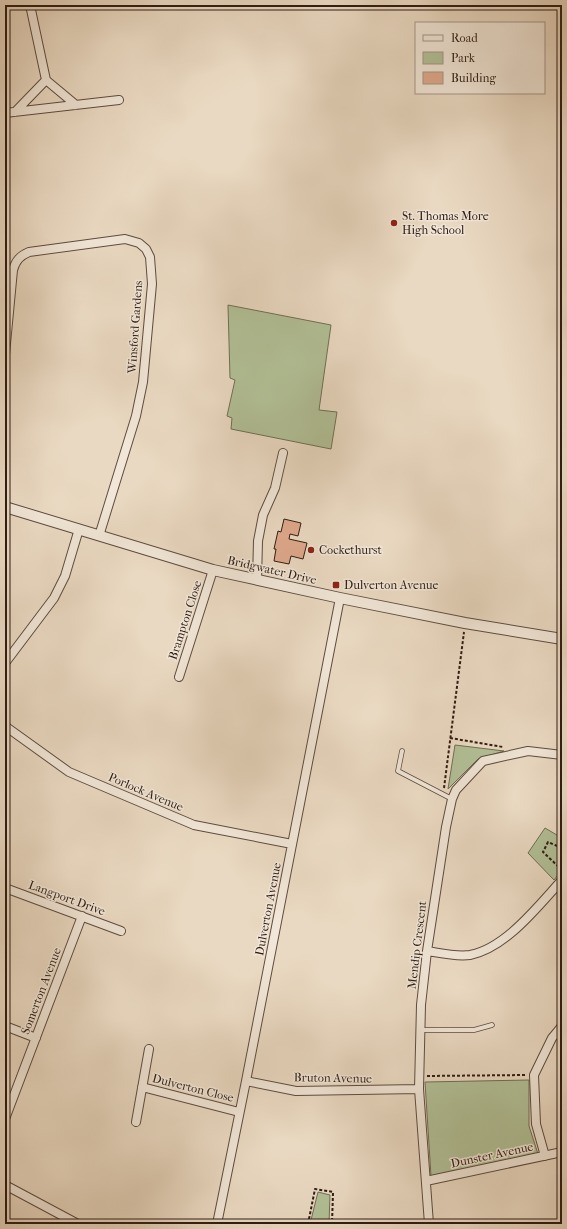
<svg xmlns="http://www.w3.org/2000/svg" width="567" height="1229" viewBox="0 0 567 1229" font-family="'IM FELL French Canon',serif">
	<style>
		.green { fill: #b2c097; stroke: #706e56 }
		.building { fill: #e0a98c; stroke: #2e1c14 }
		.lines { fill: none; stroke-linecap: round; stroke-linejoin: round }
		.service-casing { stroke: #5d4b40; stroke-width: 5.5 }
		.minor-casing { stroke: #5d4b40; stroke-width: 10 }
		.tertiary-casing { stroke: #5d4b40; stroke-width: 12 }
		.path { stroke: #2e1c14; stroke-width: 2; stroke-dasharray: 3 2; stroke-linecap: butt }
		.service { stroke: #f1e6d7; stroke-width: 4 }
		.minor { stroke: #f1e6d7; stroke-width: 8 }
		.tertiary { stroke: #f1e6d7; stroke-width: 10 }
		.poi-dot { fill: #8f2418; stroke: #f1e6d7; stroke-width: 1.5 }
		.labels { text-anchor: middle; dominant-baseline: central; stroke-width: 3; stroke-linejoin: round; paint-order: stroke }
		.poi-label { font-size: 12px; fill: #2e1c14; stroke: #f1e6d7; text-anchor: start }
		.street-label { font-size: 12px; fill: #2e1c14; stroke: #f1e6d7 }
	</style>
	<rect width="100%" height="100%" fill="#ead9c2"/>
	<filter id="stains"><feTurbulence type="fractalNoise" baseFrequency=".005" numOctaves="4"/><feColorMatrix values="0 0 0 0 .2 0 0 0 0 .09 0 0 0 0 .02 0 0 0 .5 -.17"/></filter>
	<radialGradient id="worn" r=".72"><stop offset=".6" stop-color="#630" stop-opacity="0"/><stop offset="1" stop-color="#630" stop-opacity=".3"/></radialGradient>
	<path class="green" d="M228,305L331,325L319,410L337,412L331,449L231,429L232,418L227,416L235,380L230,378Z
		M455,745L504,751L478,759L448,789Z
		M545,828L562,838V870L554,880L528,853Z
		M529,1080V1126L538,1154L431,1176L425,1082Z
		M318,1192L330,1195L329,1224H310Z"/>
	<path class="building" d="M284,519L301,523L298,536L290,534L289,539L307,543L303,559L291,556L289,564L274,561L276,549H274L278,531L281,532Z"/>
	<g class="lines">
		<g class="service-casing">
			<path id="service" d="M402,751L398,771L452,799
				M421,1030H474L492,1025"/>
		</g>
		<g class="minor-casing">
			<path id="minor" d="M46,80L76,105
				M15,112L46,80L30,5
				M5,113L119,100
				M5,354L13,270C16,260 20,256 29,252L125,239L139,243L146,249L150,257L152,284L143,382L136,416L99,536
				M257,580L258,541L263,515L275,488L283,453
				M5,663L54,598L65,576L79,529
				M179,677L213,570
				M5,726L69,772L194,825L292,844
				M5,888L121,931
				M427,951C440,953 456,957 470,955C506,948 538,906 562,880
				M5,1026L36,1038
				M246,1081L296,1091L419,1089
				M142,1087L239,1112
				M5,1119L82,916
				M136,1122L149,1049
				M545,1156L536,1124L534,1075L552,1038L562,1026
				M426,1181L562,1152
				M5,1185L78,1224
				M217,1224L246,1081L340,598
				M429,1224L419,1089L421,1005L427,951L446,827L452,799L456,790L483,761L528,751L562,755"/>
		</g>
		<g class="tertiary-casing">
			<path id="tertiary" d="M5,507L213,570L340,598L465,623L562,639"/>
		</g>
		<path class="path" d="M450,738L503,747
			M444,788L464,632
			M562,848L548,842L543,852L562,870
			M427,1076L526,1075
			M308,1224L315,1189L333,1192L332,1224"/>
		<use href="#service" class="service"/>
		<use href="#minor" class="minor"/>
		<use href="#tertiary" class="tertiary"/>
	</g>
	<g class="poi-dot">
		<circle cx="394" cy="223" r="4"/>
		<circle cx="311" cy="550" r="4"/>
		<rect x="332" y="581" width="8" height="8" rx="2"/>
	</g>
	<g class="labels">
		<g class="poi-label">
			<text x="402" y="216">St. Thomas More<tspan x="402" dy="14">High School</tspan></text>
			<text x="319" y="550">Cockethurst</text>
			<text x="344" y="585">Dulverton Avenue</text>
		</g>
		<g class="street-label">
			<text transform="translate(135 327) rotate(-86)">Winsford Gardens</text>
			<text transform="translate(272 570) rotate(13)">Bridgwater Drive</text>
			<text transform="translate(185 620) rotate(-72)">Brampton Close</text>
			<text transform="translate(146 792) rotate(23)">Porlock Avenue</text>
			<text transform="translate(67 898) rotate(20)">Langport Drive</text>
			<text transform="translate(268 909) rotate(-79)">Dulverton Avenue</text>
			<text transform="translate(417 945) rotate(-83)">Mendip Crescent</text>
			<text transform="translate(41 991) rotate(-69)">Somerton Avenue</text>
			<text transform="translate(333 1078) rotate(1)">Bruton Avenue</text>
			<text transform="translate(193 1088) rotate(14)">Dulverton Close</text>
			<text transform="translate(492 1155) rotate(-12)">Dunster Avenue</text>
		</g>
	</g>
	<rect width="567" height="1229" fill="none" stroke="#ead9c2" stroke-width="20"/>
	<rect x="6" y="6" width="555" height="1217" fill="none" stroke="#2e1c14" stroke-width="2"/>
	<rect x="10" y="10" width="547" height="1209" fill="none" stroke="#2e1c14"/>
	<rect x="415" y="22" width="130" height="72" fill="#f1e6d7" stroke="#a39589"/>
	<rect x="423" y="35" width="20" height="6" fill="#f1e6d7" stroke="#a39589"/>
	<text x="451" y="42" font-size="12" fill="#2e1c14">Road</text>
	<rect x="423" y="52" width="20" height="12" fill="#b2c097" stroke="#a39589"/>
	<text x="451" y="62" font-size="12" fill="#2e1c14">Park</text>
	<rect x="423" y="72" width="20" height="12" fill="#e0a98c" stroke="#a39589"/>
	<text x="451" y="82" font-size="12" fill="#2e1c14">Building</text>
	<rect width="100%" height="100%" filter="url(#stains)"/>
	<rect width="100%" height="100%" fill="url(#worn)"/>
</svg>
